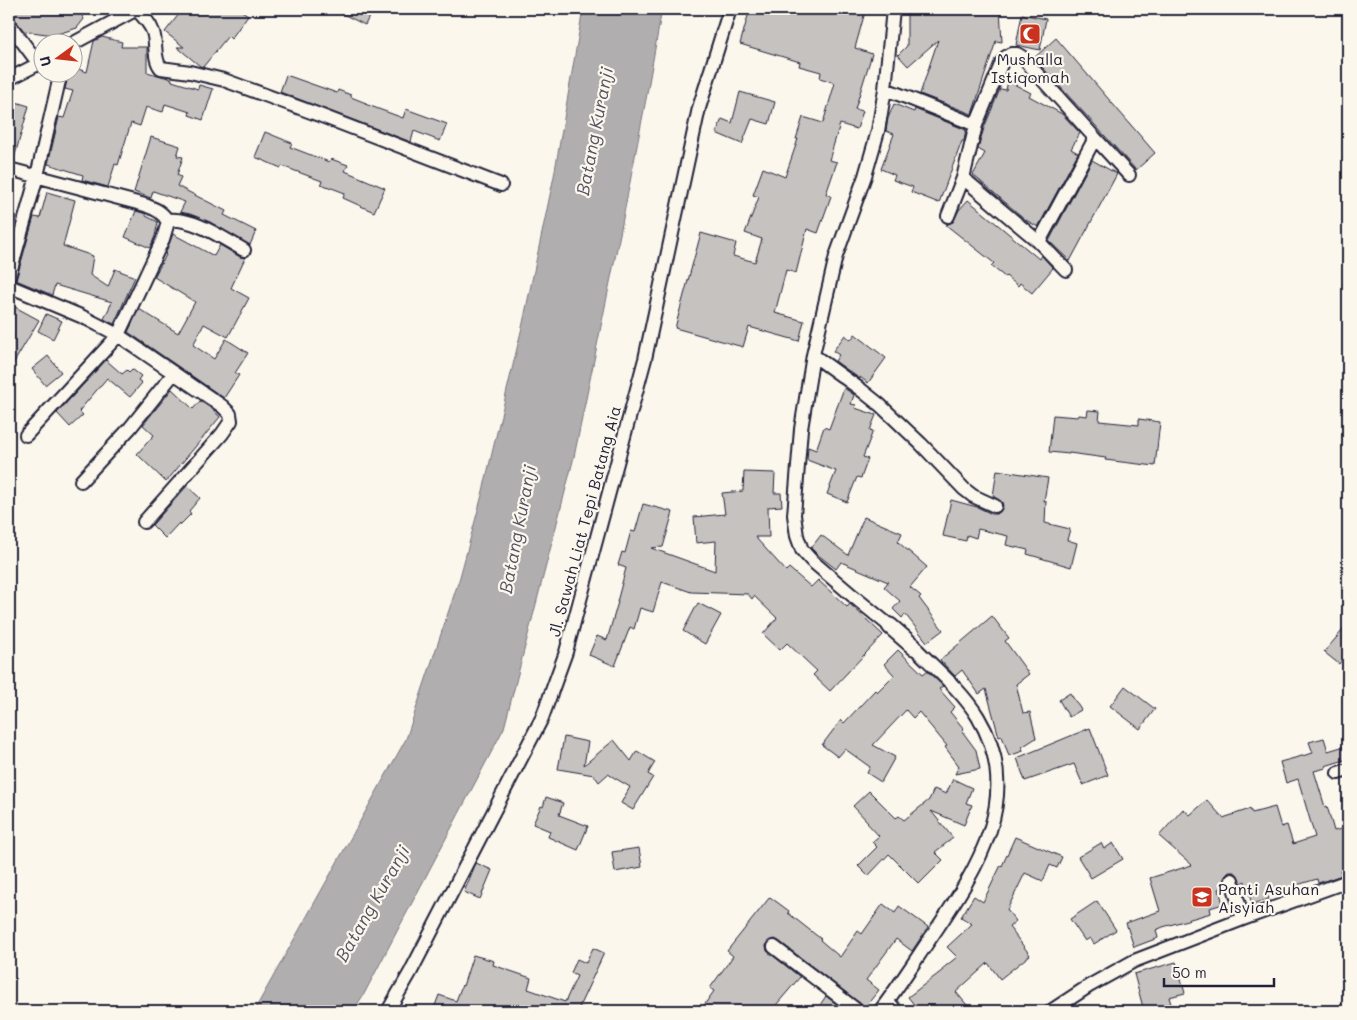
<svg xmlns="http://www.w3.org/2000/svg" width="1357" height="1020" viewBox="0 0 1357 1020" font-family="Mali,sans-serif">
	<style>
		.water { fill: #b1aeb0; stroke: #787681 }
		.building { fill: #c6c2c0; stroke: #22223b }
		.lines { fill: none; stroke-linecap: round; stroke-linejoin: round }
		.minor-casing { stroke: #22223b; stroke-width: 16 }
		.tertiary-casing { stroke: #22223b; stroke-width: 19 }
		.minor { stroke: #fbf7ec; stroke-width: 12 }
		.tertiary { stroke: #fbf7ec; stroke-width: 15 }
		.labels { text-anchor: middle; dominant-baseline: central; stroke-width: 4.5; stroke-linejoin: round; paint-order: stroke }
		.poi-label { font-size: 16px; fill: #22223b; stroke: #fbf7ec }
		.street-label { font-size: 16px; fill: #22223b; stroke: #fbf7ec }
		.water-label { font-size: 18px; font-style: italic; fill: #545364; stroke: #fbf7ec }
	</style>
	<rect width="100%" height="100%" fill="#fbf7ec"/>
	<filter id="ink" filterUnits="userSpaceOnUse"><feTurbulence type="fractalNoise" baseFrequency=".02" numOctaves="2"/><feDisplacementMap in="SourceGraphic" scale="10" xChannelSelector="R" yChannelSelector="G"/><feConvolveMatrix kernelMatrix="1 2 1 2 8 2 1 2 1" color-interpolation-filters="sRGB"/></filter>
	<g filter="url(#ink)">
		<path class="water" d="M583,9H662L647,94L620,234L574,457L504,728L364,994L353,1011H254L406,739L460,577L482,495L523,323L554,176Z"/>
		<path class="building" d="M14,9H78L84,19L77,28L54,35L24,31L13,17Z
			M183,9H239L248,15L231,39L228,36L203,67L200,66L177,47H184L165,32Z
			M333,9H373L365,25Z
			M760,9H853L865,12L855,48L872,54L855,109L863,111L857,129L840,124L829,160L837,162L826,194L831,196L818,233L807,229L796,273L786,270L775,313L804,321L799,341L749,327L743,347L675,328L701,233L736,243L733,256L755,262L762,239L745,233L759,197L753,195L763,168L785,177L798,139H796L803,117L823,123L835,83L820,78L821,72L799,66L800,62L740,44L749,12L759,15Z
			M907,9H942V11L1000,9L1002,42L996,41L972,114L920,94L938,40L908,66L898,55L907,46Z
			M1022,14L1046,19L1040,50L1016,45Z
			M102,37L122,42L121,47H147V72L172,79V81L198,89L199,85L213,89L203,120L189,115L190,112L165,104L163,112L146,107L140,126L131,123L118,165L115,164L108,187L82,180L83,175L48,164L59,117L64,118L73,91L65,89L69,72H72V67L87,72L94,41Z
			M1056,38L1155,153L1136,170L1034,58Z
			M286,75L337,93L338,90L351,95V97L366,103L365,104L403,118L406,109L447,124L440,141L414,131L411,142L280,92Z
			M1008,81L1031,93L1029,96L1062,114L1080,133L1071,149L1078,153L1038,227L1026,220L973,175L985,153L978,149L984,128L998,94L1000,89L1006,90Z
			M740,92L775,102L769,124L752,119L742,144L716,133L722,119L732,123Z
			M9,100L29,106L13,162L9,161Z
			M894,104L914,112L915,109L966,130L964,141H962L939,203L911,192L913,187L893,180L895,175L881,169L894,134L886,131L888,118Z
			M265,132L292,143L290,147L329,162L331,159L348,165L345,171L385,188L374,212L343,198L345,193L321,184L322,181L282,166L281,168L255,157Z
			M151,137L180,146L177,156L183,157L177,175L181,177L177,186L226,211L224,215L256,231L250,245L210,222L190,214L180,212L185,202L153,191L151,198L134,192Z
			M1092,160L1117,174L1070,261L1049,241Z
			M47,192L75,200L63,246L93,256L90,275L108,287L115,269L135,277L114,324L104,319L112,302L55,285L52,295L16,280L34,217L40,218Z
			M968,200L1039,259L1041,255L1053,268L1032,293L1020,283L1018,286L1006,276L1005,277L991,266L994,263L946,225L953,222L959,210Z
			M136,211L146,214V216L158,222L155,236L150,248L125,237Z
			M173,234L214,256L220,245L240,257L245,258L231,288L249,298L228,337L204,324L193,345L214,359L226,339L248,353L235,373L239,375L224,398L128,332L139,309L178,333L195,302L154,277L166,255L165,254Z
			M15,307L39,320L9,371V343L14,334L9,331V320Z
			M46,314L62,321L53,339L38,331Z
			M855,334L886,358L868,383L860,377V379L835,361L839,355L833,351L845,335L851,340Z
			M48,356L61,372L45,385L32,369Z
			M106,360L122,374L127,370L129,372L132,369L141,376L138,380L142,383L130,397L107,378L79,411L83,415L70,427L57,413Z
			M844,388L854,395L851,404L856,405L855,408L876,415L870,430L873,431L863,457L868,459L861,478L857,477L847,502L827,494L836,471L807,460L808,447L816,450L824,427L829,429Z
			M172,389L193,409L200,401L215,411V412L220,417L166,482L137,454L154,435L143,425Z
			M1088,410L1100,411L1099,421L1139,425V419L1160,422L1155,466L1105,460L1106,458L1069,453V454L1049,452L1053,415L1078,417L1079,415L1087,416Z
			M997,470L1048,478L1044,501H1046L1045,523L1070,529L1067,540L1077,543L1071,567L1027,554L1028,550L1006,545L1008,536L978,529L976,538L967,535L966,541L943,536L951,500L977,507L992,514H996L1000,512L1003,506L1002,502L993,496Z
			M744,472L775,473L774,493H781L782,506L768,507L769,537H755L786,571L789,568L811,587L818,580L847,607L850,604L883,635L830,691L813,675L817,671L787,643L780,650L763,634L777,618L754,596L752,599L748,594L691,592L662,582L653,612L640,608L634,629L630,627L615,666L589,655L597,636L607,640L618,602H617L626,568L618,565L622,552L625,553L631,531L635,532L643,504L673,512L663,547L651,548L715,571L716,541L696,543L694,517L725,514L722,493L743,491Z
			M187,486L200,498L189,511L191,514L180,525L179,523L165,538L152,525Z
			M864,517L902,533L898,542L927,567L910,587L921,596L919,598L943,630L927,642L905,614L902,618L893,609L900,601L884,587L888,582L841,562L836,569L817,554L811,548L821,535L848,555Z
			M698,603L721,615L705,644L683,631Z
			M992,616L1009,638L1005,641L1029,674L1016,684L1023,713L1030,712L1036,738L1022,747L1023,751L1009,756L1002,736L999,737L986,689L979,694L962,670L955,676L940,660Z
			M1348,624V653L1339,664L1324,652Z
			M898,650L923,674L927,671L943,686L939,689L955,707L950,712L964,729L962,731L976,750L980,769L955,774L959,766L945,747L947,746L919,712L913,718L906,710L873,745L895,757L881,782L867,773L870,767L845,749L838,757L822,745L841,720L844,723L875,690L877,692L894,675L884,664Z
			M1125,686L1155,709L1140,729L1110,706Z
			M1070,693L1081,710L1069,717L1059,700Z
			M1090,728L1108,775L1083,785L1074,764L1025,781L1017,758Z
			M564,737L588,742L584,765L614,740L631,761L637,751L655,762L648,774L653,777L633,810L621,803L630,787L608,774L599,782L594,775L558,769Z
			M1324,738L1328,751L1348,745V759L1325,766L1326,768L1314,771L1325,807L1327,806L1334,831L1348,827V868L1340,871L1342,875L1318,883L1317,879L1267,894L1269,899L1252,904L1245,881L1241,883L1237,874L1234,872H1229L1226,875L1224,878L1226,887L1219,889L1223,904L1210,908L1211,913L1163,927L1156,930L1158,938L1134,947L1126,923L1160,911L1150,878L1192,865L1159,836L1183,809L1190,815L1207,800L1223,818L1250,809L1252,813L1275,807L1281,827L1287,825L1293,844L1315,837L1298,779L1286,783L1280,762L1313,753L1309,742Z
			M953,779L972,788L966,803L972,805L964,825L931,811L953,838L935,852L943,860L919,884L889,854L868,876L858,866L877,847L872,842L879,836L867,823L868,822L853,806L869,791L896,818L899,816L904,820L929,800L934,789L946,794Z
			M546,797L563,803L559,815L588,826L578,850L548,837L550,831L533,824L541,806L543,807Z
			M1015,837L1062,857L1057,868L1050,865L1043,881L1025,873L1007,910L1016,921L1009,927L1030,955L1000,979L988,963L956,992L972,1011H919L908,997L943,970L942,969L957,957L947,947L972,924L961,917L974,896L983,902L1001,865L1002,866Z
			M1101,843L1104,849L1113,843L1123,859L1091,878L1078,857Z
			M639,848L642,867L615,872L612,852Z
			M476,863L492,870L480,899L464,892Z
			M770,897L789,911L788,913L821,939L820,940L840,957L858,931L862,934L883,904L895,913L899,906L928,927L912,951L896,939L866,980L879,990L865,1007L779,941L775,939L770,940L767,942L766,946L767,951L800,977L771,1011H700L714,991L710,988L733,956L727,951Z
			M1097,901L1116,930L1094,944L1090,938L1085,941L1070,919Z
			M593,948L604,953L579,1007L586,1009V1011H551L532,1005L529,1011H433L439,995L456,1001L462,985L463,986L473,955L494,961L493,965L531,978L528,989L565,1002L577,976L571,973L577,959L586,963Z
			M1176,962L1185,993L1169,997L1173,1011H1144L1134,974Z
			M826,996L845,1011H816Z"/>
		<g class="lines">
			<g class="minor-casing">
				<path id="minor" d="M136,9C143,16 150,23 153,32C157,44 153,59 161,68L190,72L224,80L314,113L501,185
					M9,24L39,64
					M72,44L137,9
					M1011,54H1017L1022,57L1095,138L1039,242L963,178L976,125L1002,62L1006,57Z
					M9,79L42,62
					M885,89L911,99L976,125
					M1095,138L1129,175
					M9,169L145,205C155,209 163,212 168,222L163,239L118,335L112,342L26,435
					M948,216L963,178
					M168,220C193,217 222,238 244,250
					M1039,242L1066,270
					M9,276L37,176L61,72
					M9,286L83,317L118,335L222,406L230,414L231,421L222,434L144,522
					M813,355L860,389L880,405L921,444L964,489L973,496L995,506
					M81,481L130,428L174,373
					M890,626L853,596L812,561L802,550L797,536L794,515L801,429L813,355L836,256L865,176L878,131L885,89L893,9
					M1338,773L1348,770
					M1232,880L1243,919
					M774,947L858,1011
					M888,1001L896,1011
					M388,1011L410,973L542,718L566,652L645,359L699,108L730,9
					M880,1011C899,986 916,959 934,933C978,868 1025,795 978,717C962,691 936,669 914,647
					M1051,1011L1089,986L1134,961L1243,919L1348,881"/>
			</g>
			<g class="tertiary-casing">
				<path id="tertiary" d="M890,626L914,647"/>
			</g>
			<use href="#minor" class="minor"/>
			<use href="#tertiary" class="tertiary"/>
		</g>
	</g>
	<defs>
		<g id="mosque-square" transform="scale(1.125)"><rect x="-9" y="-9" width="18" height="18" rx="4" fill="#c8321e" stroke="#fbf7ec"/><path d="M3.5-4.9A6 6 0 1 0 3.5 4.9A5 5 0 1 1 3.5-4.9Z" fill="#fff"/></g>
		<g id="school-square" transform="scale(1.125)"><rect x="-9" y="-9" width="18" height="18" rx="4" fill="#c8321e" stroke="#fbf7ec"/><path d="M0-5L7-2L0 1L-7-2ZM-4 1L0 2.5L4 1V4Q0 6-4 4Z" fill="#fff"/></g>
	</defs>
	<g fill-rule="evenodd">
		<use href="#mosque-square" x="1030" y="34"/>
		<use href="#school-square" x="1202" y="897"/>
	</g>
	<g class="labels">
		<g class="poi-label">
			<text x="1030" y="58">Mushalla<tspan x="1030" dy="18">Istiqomah</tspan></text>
			<text x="1218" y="888" text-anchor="start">Panti Asuhan<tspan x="1218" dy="18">Aisyiah</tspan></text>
		</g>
		<g class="street-label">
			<text transform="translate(584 521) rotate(-75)">Jl. Sawah Liat Tepi Batang Aia</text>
		</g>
		<g class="water-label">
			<text transform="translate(594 131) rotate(-79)">Batang Kuranji</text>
			<text transform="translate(517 529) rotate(-79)">Batang Kuranji</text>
			<text transform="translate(372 903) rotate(-60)">Batang Kuranji</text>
		</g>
	</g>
	<rect width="1357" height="1020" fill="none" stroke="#fbf7ec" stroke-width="30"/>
	<rect x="15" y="15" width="1327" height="990" fill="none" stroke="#22223b" stroke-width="2" filter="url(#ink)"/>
	<g transform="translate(58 58) rotate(255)"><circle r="24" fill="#fbf7ec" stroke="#a4a2a5"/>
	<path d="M0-4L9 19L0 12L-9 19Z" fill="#c8321e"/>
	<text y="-8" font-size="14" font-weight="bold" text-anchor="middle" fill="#22223b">U</text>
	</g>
	<path d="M1164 978v8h110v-8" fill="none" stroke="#22223b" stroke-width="2.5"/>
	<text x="1172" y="978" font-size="15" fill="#22223b" stroke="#fbf7ec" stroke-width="4" paint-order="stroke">50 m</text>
</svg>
